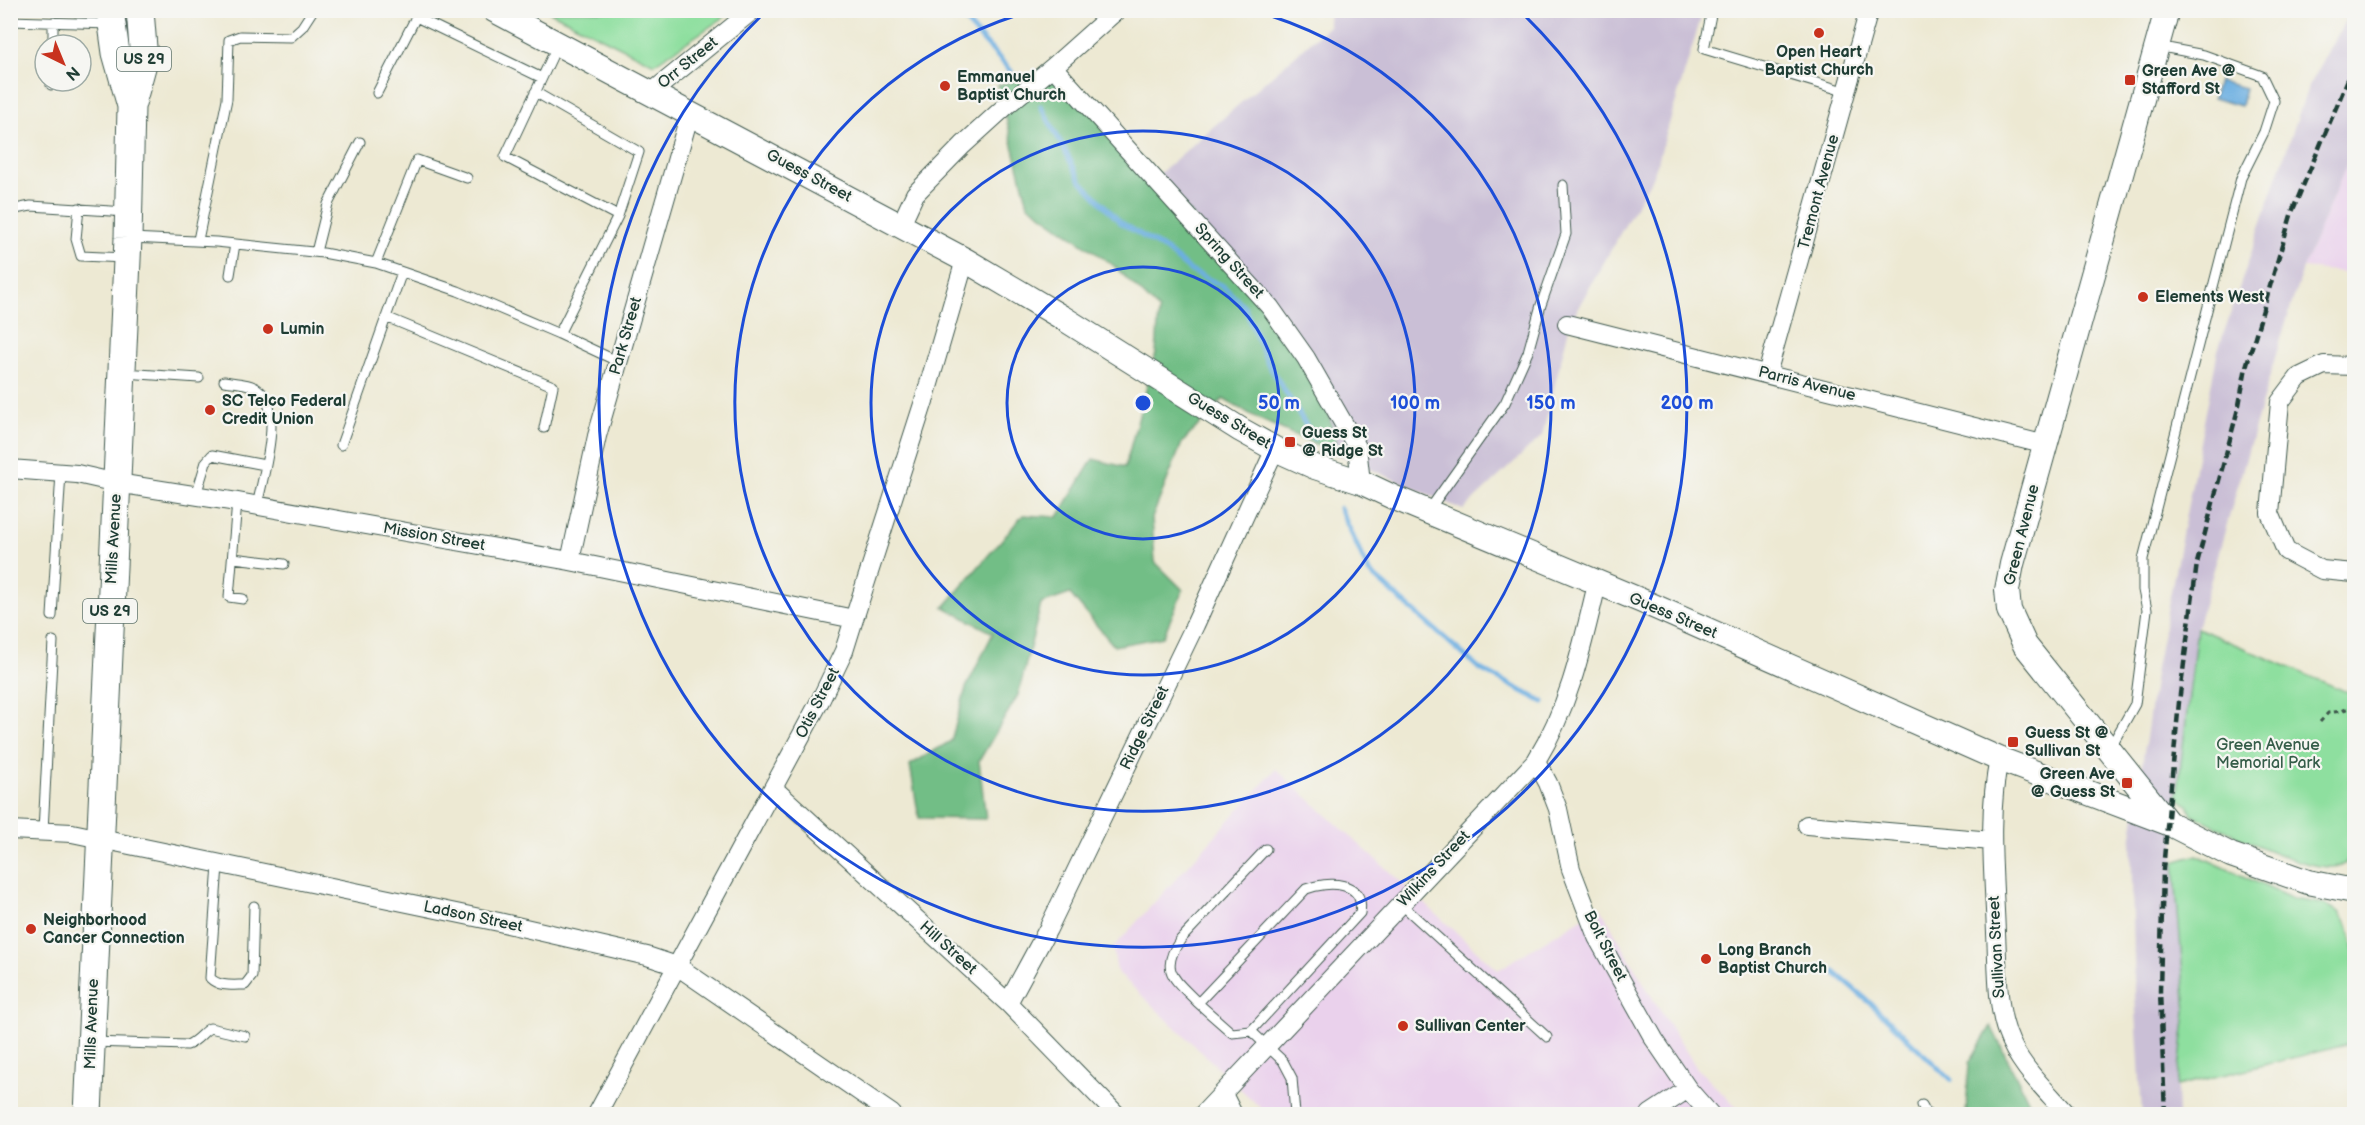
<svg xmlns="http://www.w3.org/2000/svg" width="2365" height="1125" viewBox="0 0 2365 1125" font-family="'Balsamiq Sans',sans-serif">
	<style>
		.built { fill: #ead1ec }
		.industrial { fill: #cabfd6 }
		.green { fill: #8edf9f; stroke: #568e6a; stroke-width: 1.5 }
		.forest { fill: #72be86; stroke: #487e5d; stroke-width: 1.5 }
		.water { fill: #6cafe1; stroke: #46768a; stroke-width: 1.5 }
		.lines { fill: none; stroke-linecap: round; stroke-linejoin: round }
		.stream { stroke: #6cafe1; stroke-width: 5 }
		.lane-casing { stroke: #3e574c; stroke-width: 11 }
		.street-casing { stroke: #3e574c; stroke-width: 20 }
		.secondary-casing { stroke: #3e574c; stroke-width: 26 }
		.primary-casing { stroke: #3e574c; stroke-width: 29 }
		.path { stroke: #3e574c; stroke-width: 3; stroke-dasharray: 4.5 4.5; stroke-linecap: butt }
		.lane { stroke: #fff; stroke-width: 9 }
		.street { stroke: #fff; stroke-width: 18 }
		.secondary { stroke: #fff; stroke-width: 24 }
		.primary { stroke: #fff; stroke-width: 27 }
		.rail { stroke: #1f3d34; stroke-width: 4.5; stroke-dasharray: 9 4.5; stroke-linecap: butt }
		.ring { fill: none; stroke: #1d4ed8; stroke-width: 3 }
		.poi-dot { fill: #c8321e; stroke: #f6f6f2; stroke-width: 2 }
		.labels { text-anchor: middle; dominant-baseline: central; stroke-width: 4.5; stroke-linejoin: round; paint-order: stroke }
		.shield { fill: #f6f6f2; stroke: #60746d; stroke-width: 1.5 }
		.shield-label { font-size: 15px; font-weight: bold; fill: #1f3d34 }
		.poi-label { font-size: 16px; font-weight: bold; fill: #1f3d34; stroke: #f6f6f2; text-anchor: start }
		.street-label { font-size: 16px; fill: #1f3d34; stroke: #f6f6f2 }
		.park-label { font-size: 16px; fill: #355d49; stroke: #f6f6f2 }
		.centre { fill: #1d4ed8; stroke: #f6f6f2; stroke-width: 3 }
		.ring-label { font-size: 18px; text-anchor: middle; font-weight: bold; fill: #1d4ed8; stroke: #f6f6f2; stroke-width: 4.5; stroke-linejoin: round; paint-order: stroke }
	</style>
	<rect width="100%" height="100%" fill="#f6f6f2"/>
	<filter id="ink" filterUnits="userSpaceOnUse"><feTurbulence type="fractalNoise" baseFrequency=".0167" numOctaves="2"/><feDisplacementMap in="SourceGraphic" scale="12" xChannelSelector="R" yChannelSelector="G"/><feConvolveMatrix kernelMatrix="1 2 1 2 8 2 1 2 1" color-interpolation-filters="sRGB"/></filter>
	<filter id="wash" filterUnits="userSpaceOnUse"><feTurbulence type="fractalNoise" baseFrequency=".008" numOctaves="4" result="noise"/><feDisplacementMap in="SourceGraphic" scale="24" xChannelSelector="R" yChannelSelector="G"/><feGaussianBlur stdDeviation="1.35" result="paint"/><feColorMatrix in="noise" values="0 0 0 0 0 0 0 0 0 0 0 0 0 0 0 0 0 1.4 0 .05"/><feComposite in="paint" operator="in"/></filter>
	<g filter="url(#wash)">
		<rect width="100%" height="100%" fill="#ede9d3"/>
		<path class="built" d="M2354,147V273L2303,268Z
			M1276,769L1498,970L1600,907L1653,999L1696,1067L1743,1114H1267L1117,972L1113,948Z"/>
		<path class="industrial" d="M1329,11H1703L1654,174L1571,320L1542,436L1463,510L1339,455L1319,378L1159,174L1329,26Z
			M2351,11H2354V147L2303,268L2276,354L2197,628L2177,797L2174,862L2186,1012L2177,1086L2178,1114H2142L2135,995L2131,843L2156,668L2218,350L2307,90Z"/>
		<path class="green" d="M725,11L729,14L654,64L548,11Z
			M2197,628L2354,695V852C2349,860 2342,867 2332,867C2297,868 2224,830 2192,814L2188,805L2177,797Z
			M2197,855L2293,899L2325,904L2339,912L2348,925L2354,948V1043L2177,1086L2186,1012L2174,862Z"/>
		<path class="forest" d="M1049,74L1159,174L1319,378L1339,455L1257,418L1223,399L1182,443L1152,518L1155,562L1183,590L1163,637L1114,646L1070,594L1041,604L1018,695L979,761L986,819L919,818L910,765L951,741L966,688L993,633L944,607L1023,515L1058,517L1093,459L1125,467L1156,353L1159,310L1113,265L1028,205L998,85Z
			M1991,1026L2035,1114H1966L1969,1063Z"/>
		<path class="water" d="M2218,81L2245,88L2241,106L2213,98Z"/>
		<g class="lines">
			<path class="stream" d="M955,10L1011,71
				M1041,106L1081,181L1120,222L1167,251L1191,271L1223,286L1244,306L1268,364L1314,438
				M1340,508L1369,572L1480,669L1543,702
				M1834,972L1868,1001L1951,1080"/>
		</g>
	</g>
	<g filter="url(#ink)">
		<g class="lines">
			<g class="lane-casing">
				<path id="lane" d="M1712,10L1704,49L1847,92
					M10,21L110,24
					M558,44L505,157L618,216L559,334
					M53,45V22
					M51,85L52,81
					M535,92L639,152L618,216
					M377,93L416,17L542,78
					M79,208L76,239L81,256L125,258
					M10,210L31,206L127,212
					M131,238L216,242L323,253L376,263L458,291L559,334L619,362
					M198,240L227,99L229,40L240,36L291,37L302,27L313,10
					M316,252L328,204L360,142
					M376,263L417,160L467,178
					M230,275L235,244
					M386,317L553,386L544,428
					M124,373L199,378
					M224,381C236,383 251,383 260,391C284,411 262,479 257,506
					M341,445L402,272
					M196,495L206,462L212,455L265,465
					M237,502L229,597L243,599
					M1429,510L1505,403L1528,352L1541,305L1566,234L1563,185
					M233,558L284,564
					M52,616L61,473
					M2110,748L2135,704L2147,610L2143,590V559L2241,178L2264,132L2274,101L2262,76L2204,55L2157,46
					M43,831L53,641
					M218,865L210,978C219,987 232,985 245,985L252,976L254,906
					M1401,904L1547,1037
					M1198,1003C1175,979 1158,971 1181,939L1266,849
					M1251,1031L1232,1033L1198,1003L1306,889C1327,881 1366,880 1360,913L1251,1031L1283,1061L1292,1078L1295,1114
					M92,1042L187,1045C198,1041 203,1031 210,1028L245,1036
					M1922,1105L1927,1114"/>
			</g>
			<g class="street-casing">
				<path id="street" d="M1053,67L1270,307L1306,358L1357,447L1361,482
					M651,93L753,10
					M901,224L915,194L963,145L1007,105L1053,67L1117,10
					M1567,324L2046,445
					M2354,366L2324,365L2299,377L2280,402L2270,513L2286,551L2322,570L2354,573
					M1767,374L1869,10
					M10,469L77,474L117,483L237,502L570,561L854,619
					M570,561L597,436L690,113
					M1999,759C1987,816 1994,876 1996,933C1998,967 1996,1002 2007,1033C2018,1065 2046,1090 2067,1114
					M1536,761L1548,783L1558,809L1571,869L1597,937L1654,1039L1688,1089L1710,1114
					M773,788L1008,1003L1116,1114
					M1807,825L1992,841
					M10,830L72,833L499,922L647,956L677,966L892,1114
					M1008,1003L1048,929L1195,625L1275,449
					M1223,1094L1233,1114
					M597,1114L821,699L844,651L854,619L924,401L965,260
					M1203,1114L1536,761C1570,705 1582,647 1597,584
					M1650,1114L1688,1089"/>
			</g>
			<g class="secondary-casing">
				<path id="secondary" d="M494,10L965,260L1063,318L1241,430L1275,449L1315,467L1361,482L1395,498L1642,601L1999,759L2168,823
					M2167,10L2012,564L2007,590L2009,610L2025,645L2168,823L2231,855L2308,882L2354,891"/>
			</g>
			<g class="primary-casing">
				<path id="primary" d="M110,10L116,53L131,106
					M88,1114L128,238L131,107L144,60L140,10"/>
			</g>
			<path class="path" d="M2320,722L2328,713L2341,711L2354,706"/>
			<use href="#lane" class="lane"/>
			<use href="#street" class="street"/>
			<use href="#secondary" class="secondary"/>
			<use href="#primary" class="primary"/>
			<path class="rail" d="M2165,1114L2160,991L2163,869L2179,702L2197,563L2239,405L2246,367L2292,212L2354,65"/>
		</g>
	</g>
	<g class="ring">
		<circle cx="1143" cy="403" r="136"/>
		<circle cx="1143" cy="403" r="272"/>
		<path d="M1255 11A408 408 0 1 1 1031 11"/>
		<path d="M1521 12A544 544 0 1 1 765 12"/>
	</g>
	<g class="poi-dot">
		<circle cx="1819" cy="33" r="6"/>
		<rect x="2124" y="74" width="12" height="12" rx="3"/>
		<circle cx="945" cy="86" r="6"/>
		<circle cx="2143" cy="297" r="6"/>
		<circle cx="268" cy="329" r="6"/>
		<circle cx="210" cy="410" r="6"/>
		<rect x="1284" y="436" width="12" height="12" rx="3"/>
		<rect x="2007" y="736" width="12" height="12" rx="3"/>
		<rect x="2121" y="777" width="12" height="12" rx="3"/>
		<circle cx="31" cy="929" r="6"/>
		<circle cx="1706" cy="959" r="6"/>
		<circle cx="1403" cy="1026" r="6"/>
	</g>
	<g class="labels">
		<g class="shield">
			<rect x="117" y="47" width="54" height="24" rx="4.5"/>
			<rect x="83" y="599" width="54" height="24" rx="4.5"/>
		</g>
		<g class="shield-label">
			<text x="144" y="59">US 29</text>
			<text x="110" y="611">US 29</text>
		</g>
		<g class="poi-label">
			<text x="1819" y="52" text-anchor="middle">Open Heart<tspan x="1819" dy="18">Baptist Church</tspan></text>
			<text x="2142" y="71">Green Ave @<tspan x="2142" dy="18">Stafford St</tspan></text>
			<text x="957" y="77">Emmanuel<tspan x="957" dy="18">Baptist Church</tspan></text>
			<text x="2155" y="297">Elements West</text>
			<text x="280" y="329">Lumin</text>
			<text x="222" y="401">SC Telco Federal<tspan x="222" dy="18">Credit Union</tspan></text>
			<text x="1302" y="433">Guess St<tspan x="1302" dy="18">@ Ridge St</tspan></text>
			<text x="2025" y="733">Guess St @<tspan x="2025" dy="18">Sullivan St</tspan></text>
			<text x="2115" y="774" text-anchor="end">Green Ave<tspan x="2115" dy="18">@ Guess St</tspan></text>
			<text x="43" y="920">Neighborhood<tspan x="43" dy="18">Cancer Connection</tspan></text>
			<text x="1718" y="950">Long Branch<tspan x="1718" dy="18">Baptist Church</tspan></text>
			<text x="1415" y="1026">Sullivan Center</text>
		</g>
		<g class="street-label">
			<text transform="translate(688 63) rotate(-39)">Orr Street</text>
			<text transform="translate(809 176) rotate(28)">Guess Street</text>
			<text transform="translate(1819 192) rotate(-75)">Tremont Avenue</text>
			<text transform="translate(1229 261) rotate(48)">Spring Street</text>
			<text transform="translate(626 336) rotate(-74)">Park Street</text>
			<text transform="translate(1807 384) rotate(14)">Parris Avenue</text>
			<text transform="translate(1229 421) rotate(31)">Guess Street</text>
			<text transform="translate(2022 535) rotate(-76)">Green Avenue</text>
			<text transform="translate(434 537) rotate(10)">Mission Street</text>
			<text transform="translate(114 539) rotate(-87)">Mills Avenue</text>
			<text transform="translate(1673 616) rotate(23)">Guess Street</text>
			<text transform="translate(818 703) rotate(-63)">Otis Street</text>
			<text transform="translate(1145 728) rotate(-64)">Ridge Street</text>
			<text transform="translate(1434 869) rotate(-47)">Wilkins Street</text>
			<text transform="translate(473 917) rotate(12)">Ladson Street</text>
			<text transform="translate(1605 946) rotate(63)">Bolt Street</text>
			<text transform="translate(1997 947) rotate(-93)">Sullivan Street</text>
			<text transform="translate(948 948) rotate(42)">Hill Street</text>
			<text transform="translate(92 1024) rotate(-88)">Mills Avenue</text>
		</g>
		<g class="park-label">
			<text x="2268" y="745">Green Avenue<tspan x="2268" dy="18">Memorial Park</tspan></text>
		</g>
	</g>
	<circle cx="1143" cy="403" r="9" class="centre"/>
	<g class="ring-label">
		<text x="1279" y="409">50 m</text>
		<text x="1415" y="409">100 m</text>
		<text x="1551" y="409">150 m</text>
		<text x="1687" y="409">200 m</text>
	</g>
	<rect width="2365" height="1125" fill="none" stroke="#f6f6f2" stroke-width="36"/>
	<g transform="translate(63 63) rotate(137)"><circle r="28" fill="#f6f6f2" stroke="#a0aca6" stroke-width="1.5"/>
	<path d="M0-4.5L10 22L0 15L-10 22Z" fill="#c8321e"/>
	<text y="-9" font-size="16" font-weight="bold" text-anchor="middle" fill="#1f3d34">N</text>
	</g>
</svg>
